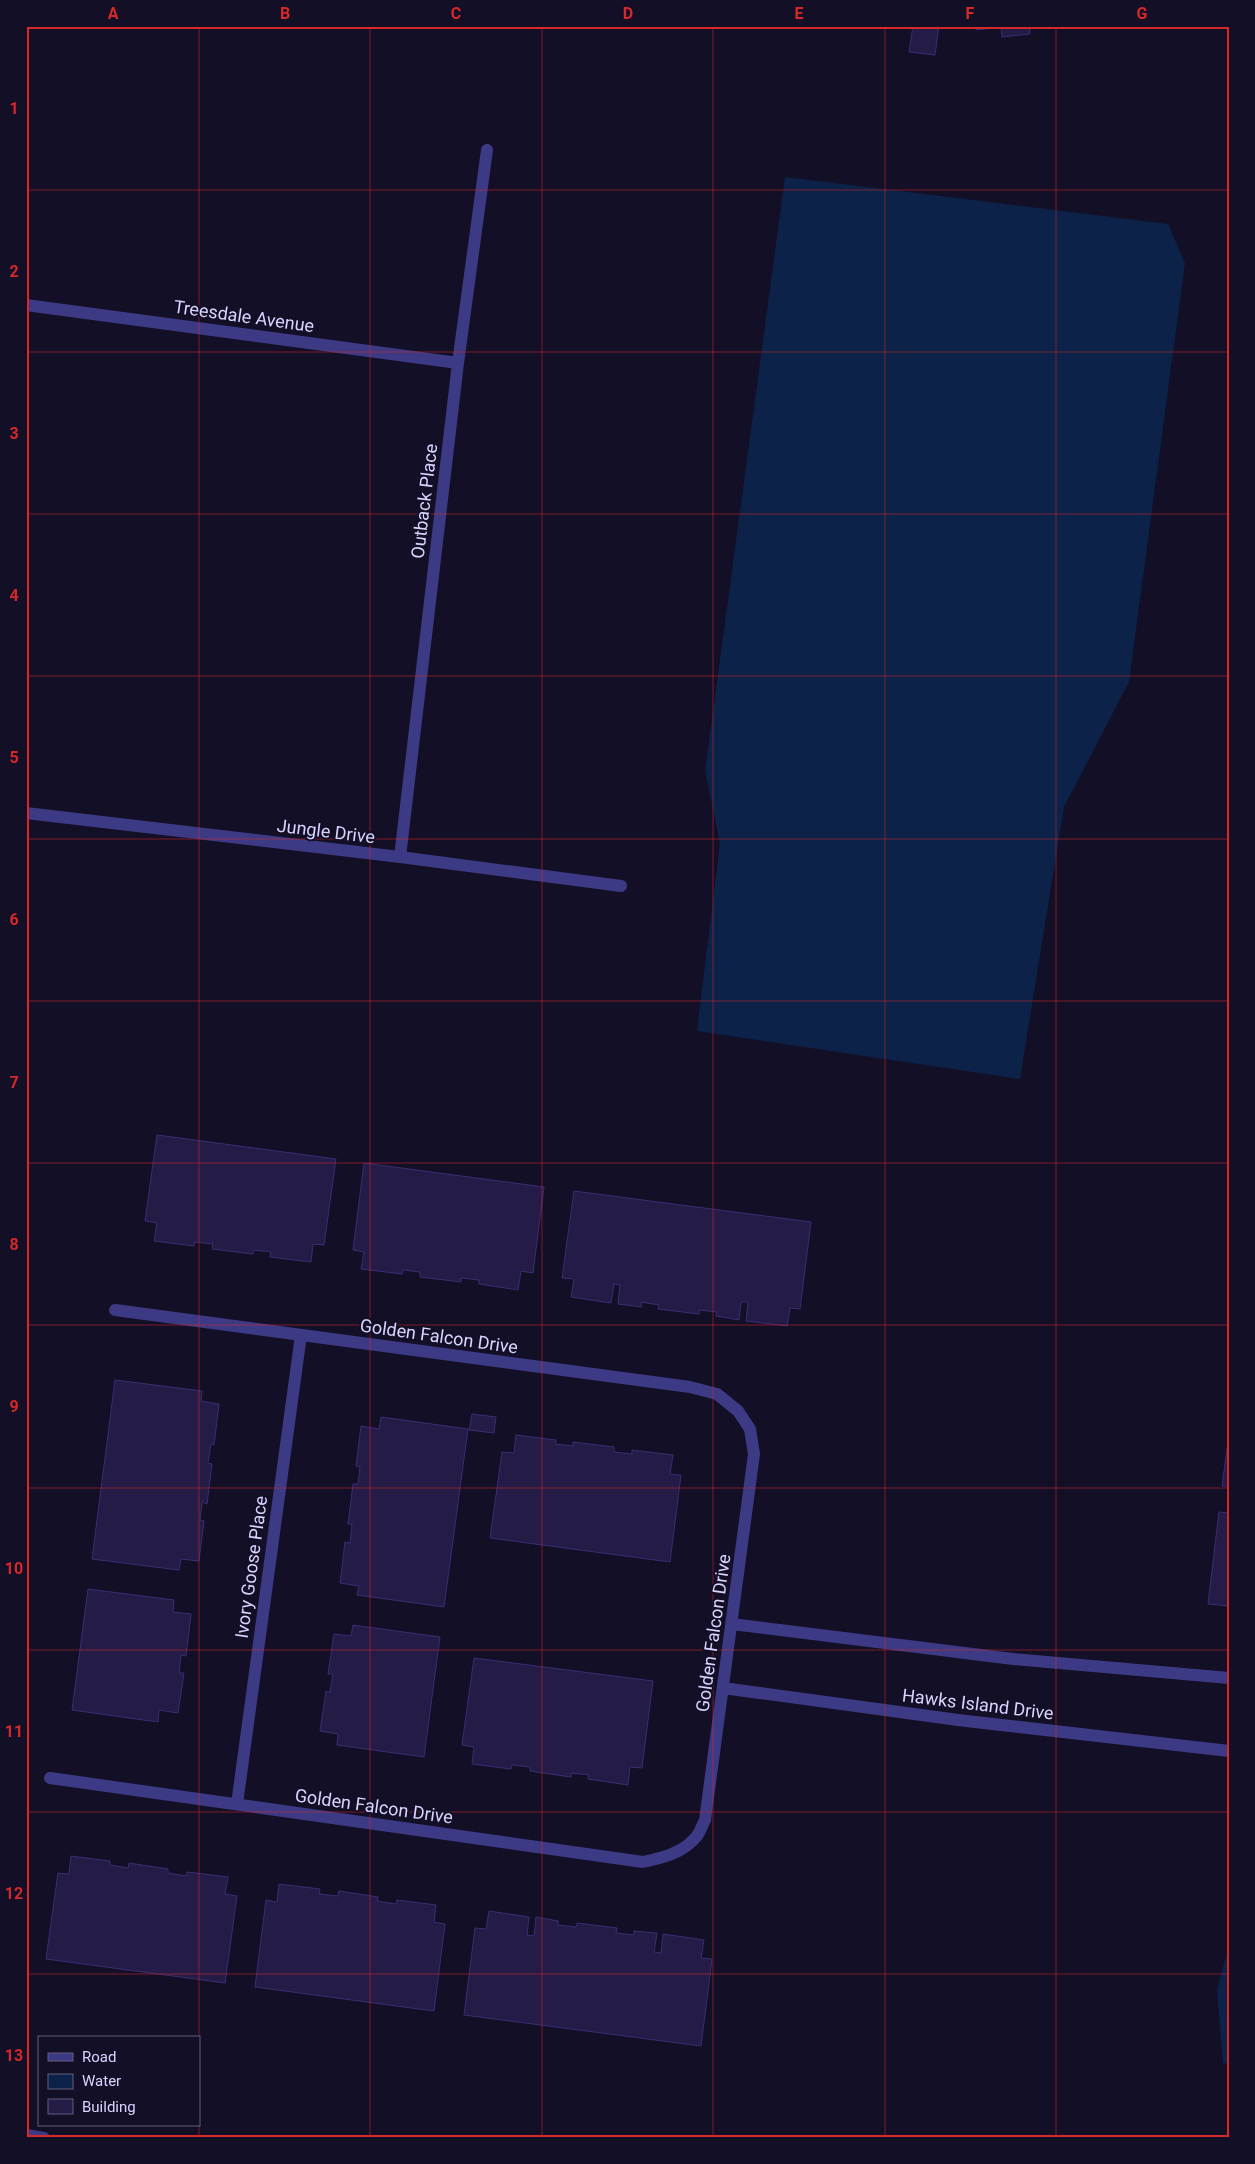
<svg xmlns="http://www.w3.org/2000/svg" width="1255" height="2164" viewBox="0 0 1255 2164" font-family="Roboto,sans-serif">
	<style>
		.water { fill: #0c2248 }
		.building { fill: #241b47; stroke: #3b2d73 }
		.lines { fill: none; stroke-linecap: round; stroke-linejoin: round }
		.minor { stroke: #3d3a85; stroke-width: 12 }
		.tertiary { stroke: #3d3a85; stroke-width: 12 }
		.grid { fill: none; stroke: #d62828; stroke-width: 1; stroke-opacity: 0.55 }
		.labels { text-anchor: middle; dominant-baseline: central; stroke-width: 4; stroke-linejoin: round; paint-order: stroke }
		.street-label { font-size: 18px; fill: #d9d4ff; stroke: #130f26 }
		.neatline { fill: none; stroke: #d62828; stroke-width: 2 }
		.grid-label { font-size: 16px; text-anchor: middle; font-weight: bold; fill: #d62828 }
	</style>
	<rect width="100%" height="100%" fill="#130f26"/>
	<path class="water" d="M785,177L1168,224L1185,263L1129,682L1064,807L1020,1079L697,1031L720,843L705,771Z
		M1229,1945V2064L1223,2063L1217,1990Z"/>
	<path class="building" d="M913,26H939L935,55L909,52Z
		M976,26H1029L1030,34L1002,37L1001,27L976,30Z
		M157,1135L336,1159L324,1245L313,1244L311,1262L270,1257L271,1252L254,1250L253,1254L212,1249L213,1244L195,1242L194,1246L154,1241L157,1223L145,1221Z
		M364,1163L544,1187L533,1273L521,1271L518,1290L479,1284V1280L461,1278V1282L420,1277V1272L403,1270L402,1274L361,1269L364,1252L353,1250Z
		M574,1191L811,1222L800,1309L790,1308L787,1326L746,1321L748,1302H741L739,1320L716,1316L717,1312L699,1310V1314L658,1309L659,1305L641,1302V1307L618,1304L620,1285L614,1284L611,1303L571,1297L574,1279L562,1278Z
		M115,1380L202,1391L201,1401L219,1404L214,1445L211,1444L208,1463L212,1464L207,1504L202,1502L200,1520L204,1521L199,1561L181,1559L179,1570L92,1559Z
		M472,1414L496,1417L494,1433L469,1430Z
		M381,1417L468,1429L444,1607L357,1595L359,1586L340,1583L345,1542L350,1543L352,1524H348L353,1484H358L360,1467L356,1466L361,1426L379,1429Z
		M1229,1434V1486H1222Z
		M516,1435L556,1440L555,1444L573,1446V1442L614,1447V1452L632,1454V1450L673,1455L670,1474L681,1475L670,1562L490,1538L502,1452L514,1453Z
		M1219,1512L1229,1513V1606L1208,1604Z
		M88,1589L174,1600L173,1612L191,1614L186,1656L181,1655L179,1673H184L178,1713L159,1710L158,1722L72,1710Z
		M353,1625L440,1637L424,1757L337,1745L338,1734L320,1731L326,1691L330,1692L333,1674H328L334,1634L351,1636Z
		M474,1658L653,1681L642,1768L630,1767L628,1785L588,1779L589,1775L571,1773V1777L530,1771V1767L512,1765L511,1769L472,1764L474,1747L462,1745Z
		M71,1856L110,1861V1865L128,1868L129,1863L168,1869V1873L186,1876L187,1872L228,1877L225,1894L237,1896L225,1983L46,1959L58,1873L69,1874Z
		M279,1884L320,1889L319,1894L338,1896L339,1891L378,1897L377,1901L396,1904L397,1900L436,1905L434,1922L445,1924L434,2011L255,1987L266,1900L277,1902Z
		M489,1911L529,1917L527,1935L534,1936L536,1917L558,1921V1925L576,1927L577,1923L617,1928L616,1933L634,1935V1931L657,1933L654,1952L661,1953L663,1934L704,1940L701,1958L712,1959L701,2046L464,2015L475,1928L486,1929Z"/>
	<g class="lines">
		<path class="minor" d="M26,305L458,363
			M26,813L400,857L621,886
			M400,857L458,363L487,150
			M732,1624L1013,1659L1229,1678
			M723,1688L958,1720L1229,1751
			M50,1778L643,1862C662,1858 683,1853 696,1837C700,1833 702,1825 705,1820L754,1454L750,1429L738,1411L717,1394L690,1387L115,1310
			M237,1804L301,1335"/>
		<path class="tertiary" d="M26,2135L44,2138"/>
	</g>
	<path class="grid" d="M199,26V2138M370,26V2138M542,26V2138M713,26V2138M885,26V2138M1056,26V2138M26,190H1229M26,352H1229M26,514H1229M26,676H1229M26,839H1229M26,1001H1229M26,1163H1229M26,1325H1229M26,1488H1229M26,1650H1229M26,1812H1229M26,1974H1229"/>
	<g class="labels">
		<g class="street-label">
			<text transform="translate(244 316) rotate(8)">Treesdale Avenue</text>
			<text transform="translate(424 501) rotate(-83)">Outback Place</text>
			<text transform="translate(326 831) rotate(7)">Jungle Drive</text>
			<text transform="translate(439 1336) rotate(8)">Golden Falcon Drive</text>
			<text transform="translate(251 1567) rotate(-82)">Ivory Goose Place</text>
			<text transform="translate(713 1633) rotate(-82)">Golden Falcon Drive</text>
			<text transform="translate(978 1704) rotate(7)">Hawks Island Drive</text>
			<text transform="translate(374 1806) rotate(8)">Golden Falcon Drive</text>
		</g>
	</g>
	<rect width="1255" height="2164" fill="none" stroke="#130f26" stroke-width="55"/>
	<rect x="38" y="2036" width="162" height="90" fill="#130f26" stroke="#625e7d"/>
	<rect x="48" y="2053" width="25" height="8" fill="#3d3a85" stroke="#625e7d"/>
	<text x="82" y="2062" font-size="15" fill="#d9d4ff">Road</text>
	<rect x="48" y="2074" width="25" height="15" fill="#0c2248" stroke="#625e7d"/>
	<text x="82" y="2086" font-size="15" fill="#d9d4ff">Water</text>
	<rect x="48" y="2099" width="25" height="15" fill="#241b47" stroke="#625e7d"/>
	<text x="82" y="2112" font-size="15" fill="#d9d4ff">Building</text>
	<rect x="28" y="28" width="1200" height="2108" class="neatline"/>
	<g class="grid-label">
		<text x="113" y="19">A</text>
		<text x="285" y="19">B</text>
		<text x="456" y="19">C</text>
		<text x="628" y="19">D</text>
		<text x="799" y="19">E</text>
		<text x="970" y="19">F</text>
		<text x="1142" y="19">G</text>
		<text x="14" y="114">1</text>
		<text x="14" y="277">2</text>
		<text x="14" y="439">3</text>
		<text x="14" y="601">4</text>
		<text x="14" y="763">5</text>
		<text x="14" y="925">6</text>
		<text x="14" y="1088">7</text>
		<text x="14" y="1250">8</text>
		<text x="14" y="1412">9</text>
		<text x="14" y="1574">10</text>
		<text x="14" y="1737">11</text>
		<text x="14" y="1899">12</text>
		<text x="14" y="2061">13</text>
	</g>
</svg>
